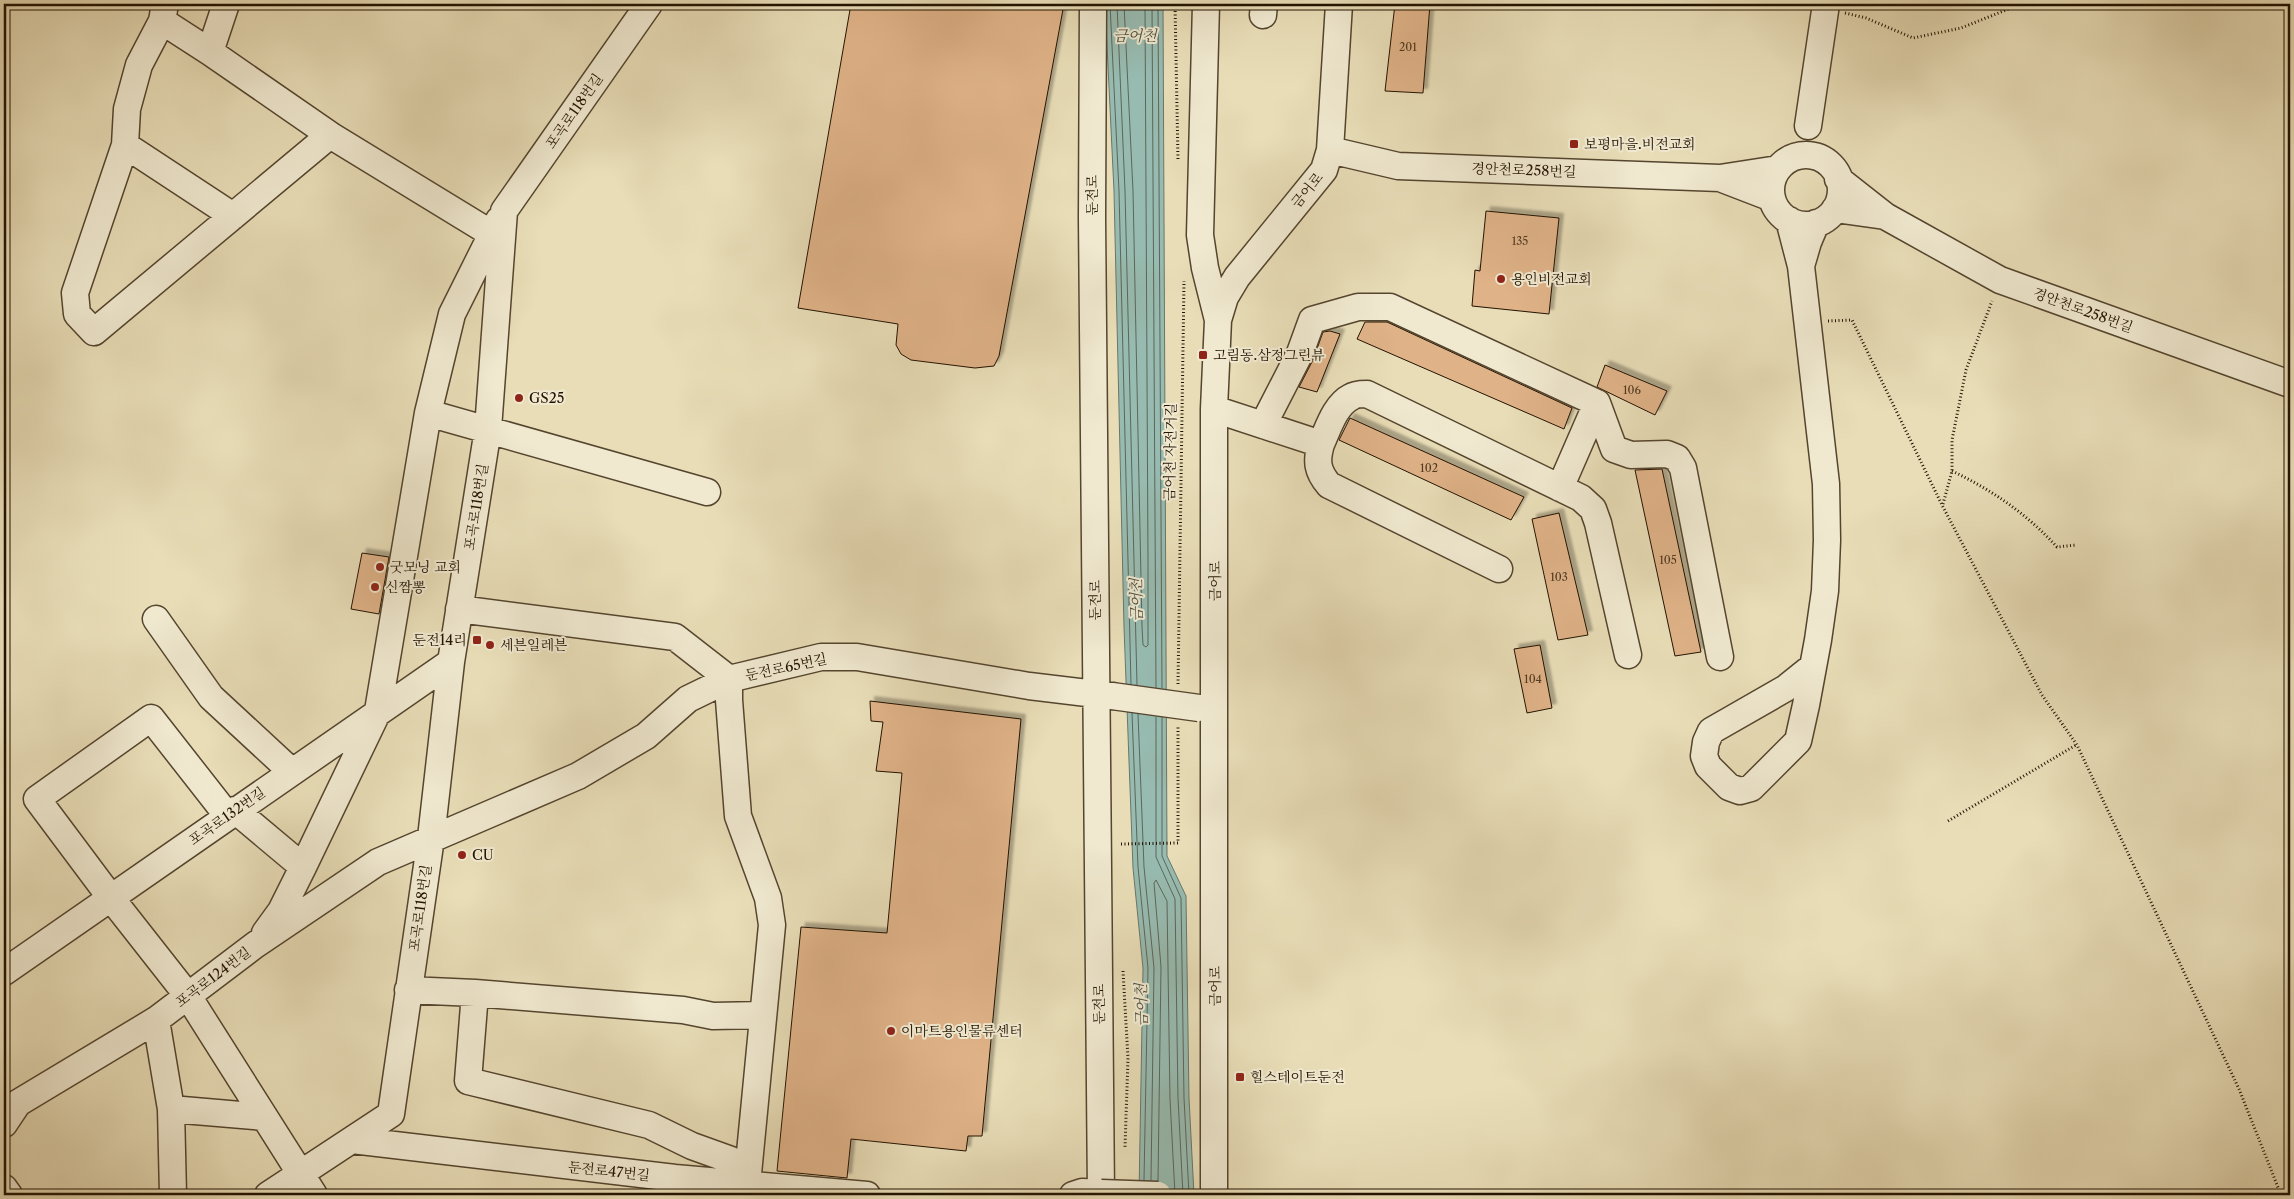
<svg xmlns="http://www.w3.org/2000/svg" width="2294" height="1199" viewBox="0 0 2294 1199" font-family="'Libre Caslon Text','Noto Serif KR',serif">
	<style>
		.water { fill: #97bbb1; stroke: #68776a }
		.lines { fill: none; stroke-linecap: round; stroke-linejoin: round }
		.shore { stroke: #5c6658; stroke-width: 1 }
		.building { fill: #dfb287; stroke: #221200; filter: url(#shadow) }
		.minor-casing { stroke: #54452e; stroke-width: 29 }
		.path { stroke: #221200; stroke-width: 3; stroke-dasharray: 1 2.5; stroke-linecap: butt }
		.minor { stroke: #f0e9d0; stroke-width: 26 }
		.minor-bridge-casing { stroke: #54452e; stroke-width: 29; stroke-linecap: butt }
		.minor-bridge { stroke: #f0e9d0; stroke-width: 26 }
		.poi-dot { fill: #8f2418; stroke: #f0e9d0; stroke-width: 2 }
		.labels { text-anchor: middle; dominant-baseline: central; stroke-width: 4; stroke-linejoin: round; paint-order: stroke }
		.number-label { font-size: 11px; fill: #513a22 }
		.street-label { font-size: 14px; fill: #221200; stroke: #f0e9d0 }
		.poi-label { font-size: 14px; fill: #221200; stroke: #f0e9d0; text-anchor: start }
		.water-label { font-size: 15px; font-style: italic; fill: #4b4d3e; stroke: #f0e9d0 }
	</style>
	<defs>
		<filter id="shadow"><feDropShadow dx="4.5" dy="-4.5" stdDeviation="1" flood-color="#0004"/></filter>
	</defs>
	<rect width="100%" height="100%" fill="#e8ddb7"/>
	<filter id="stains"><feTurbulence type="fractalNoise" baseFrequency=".004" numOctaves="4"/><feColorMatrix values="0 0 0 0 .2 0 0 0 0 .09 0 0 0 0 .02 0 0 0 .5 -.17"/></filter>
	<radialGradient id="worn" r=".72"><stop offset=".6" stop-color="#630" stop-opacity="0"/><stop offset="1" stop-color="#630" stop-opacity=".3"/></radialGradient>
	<path class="water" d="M1105,4H1163L1167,856L1186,896L1189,1098L1194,1195H1139L1143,968L1133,868L1124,627L1114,191Z"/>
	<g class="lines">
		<path class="shore" d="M1110,4L1119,191L1131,684
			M1117,4L1125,191L1137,685
			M1124,4L1133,191L1142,627L1143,645L1146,647L1148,645V560L1145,4
			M1152,4L1156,688
			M1158,4L1162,688
			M1132,713L1138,867L1148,968L1144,1180
			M1138,714L1144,867L1154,968L1151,1180
			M1156,717V857L1175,899L1178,1098L1183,1195
			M1162,717V856L1181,898L1184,1098L1189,1195
			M1158,1181L1161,967L1154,883L1156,880L1167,901L1170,1099L1175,1195"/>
	</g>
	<path class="building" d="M851,4H1064L999,356L994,366L975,368L911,360L901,354L896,345L898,324L798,308Z
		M1395,4H1430L1423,93L1385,91Z
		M1486,211L1559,218L1549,314L1472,306L1475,270L1480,271Z
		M1365,322H1387L1572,408L1564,429L1357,339Z
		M1330,331L1340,334L1317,392L1299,387L1313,360L1323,332Z
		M1605,365L1667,391L1655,415L1597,387Z
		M1350,418L1524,497L1511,520L1339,440Z
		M1662,469L1701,652L1675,656L1635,470Z
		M1559,513L1588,635L1558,640L1532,519Z
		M362,553L389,557L379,614L351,609Z
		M1540,645L1552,708L1527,713L1514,649Z
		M870,701L1021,719L982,1136H968L966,1151L851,1139L847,1178L777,1171L801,927L887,933L902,773L876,771L883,722L871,721Z"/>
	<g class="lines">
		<g class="minor-casing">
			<path id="minor" d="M165,4L162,21L139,65L127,109L125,145L75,293L77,314L94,332L330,135
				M1093,4L1092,218L1101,1195
				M1206,4L1200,235L1205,268L1218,320
				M1263,15L1264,4
				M162,21L210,52L330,135L492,234
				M210,52L226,4
				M1808,126L1826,4
				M125,145L233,216
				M1330,150L1398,166L1720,178
				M1771 190a35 35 0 1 1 70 0a35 35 0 1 1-70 0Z
				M1772,198L1720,178L1778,169
				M1835,209L1885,216L1838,179
				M1885,216L2000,280L2290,384
				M1789,220L1801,266L1808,242L1816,223
				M1801,266L1826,484L1827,540L1825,591L1818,640L1806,705L1798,741L1751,788L1740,791L1729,787L1708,766L1704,756L1706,742L1711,731L1786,688L1812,667
				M1214,409L1321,444C1316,461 1317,471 1329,485L1499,569
				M428,413L707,492
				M1263,425L1300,353L1312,320L1358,307H1390L1597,403L1614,449L1631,455L1667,454L1677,458L1683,468L1720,657
				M1321,444C1328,429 1335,405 1351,397C1355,394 1363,394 1367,394L1581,498L1593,509L1598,523L1628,655
				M1560,488L1597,403
				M459,609L675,637L729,679L821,657H857L1029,686L1112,696
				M156,619L211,697L291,771
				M235,810L303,867
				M227,815L151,718L37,799L111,898L188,996L314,1195
				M265,933L281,911L303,867L378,711L428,413L452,314L499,220
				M4,972L451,662
				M408,990L475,993L683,1010L713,1016L763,1015
				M475,993L468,1081L649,1125L692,1146L731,1160L747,1184
				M156,1020L171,1109L173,1195
				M171,1109L264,1117
				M4,1124L18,1103L156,1020L255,945L378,862L578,776L646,736L688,699L729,679V700L738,816L768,898L772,925L747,1184
				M352,1140L675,1178L867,1195
				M4,1188L9,1195
				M268,1195L391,1114L431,838L451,662L488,429L504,211L649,4
				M1073,1195L1082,1192L1101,1193
				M1214,1195V409L1218,320L1225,297L1237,277L1324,170L1330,150L1339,4"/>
		</g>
		<path class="path" d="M1175,4L1178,160
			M1845,13L1866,18L1913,38L1961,28L2021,4
			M1828,321L1852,320L1942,505L2042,695L2077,745L2239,1089L2281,1195
			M1952,471C1992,490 2027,514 2057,547L2076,545
			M1943,504L1952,471V440L1966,370L1992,301
			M1178,684L1184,281
			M1948,821L2076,745
			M1121,844L1178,843V726
			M1123,971L1128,1058L1125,1147"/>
		<use href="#minor" class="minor"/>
		<g class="minor-bridge-casing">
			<path id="minor-bridge" d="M1112,696L1199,708
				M1101,1193L1158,1195"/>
		</g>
		<use href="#minor-bridge" class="minor-bridge"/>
	</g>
	<g class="poi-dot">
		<rect x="1569" y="139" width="10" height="10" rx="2.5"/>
		<circle cx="1501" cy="279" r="5"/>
		<rect x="1198" y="350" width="10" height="10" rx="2.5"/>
		<circle cx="519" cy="398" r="5"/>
		<circle cx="380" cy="567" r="5"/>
		<circle cx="375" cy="587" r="5"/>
		<rect x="472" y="635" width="10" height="10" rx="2.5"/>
		<circle cx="490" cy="645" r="5"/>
		<circle cx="462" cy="855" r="5"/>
		<circle cx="891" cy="1031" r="5"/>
		<rect x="1235" y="1072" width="10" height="10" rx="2.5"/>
	</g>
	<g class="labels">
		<g class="number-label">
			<text x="1408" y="47">201</text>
			<text x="1520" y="241">135</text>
			<text x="1632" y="390">106</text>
			<text x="1429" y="468">102</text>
			<text x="1668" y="560">105</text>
			<text x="1559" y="577">103</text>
			<text x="1533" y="679">104</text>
		</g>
		<g class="street-label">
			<text transform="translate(574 111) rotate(-55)">포곡로118번길</text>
			<text transform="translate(1524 170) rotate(2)">경안천로258번길</text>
			<text transform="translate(1307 190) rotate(-51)">금어로</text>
			<text transform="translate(1092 195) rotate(-90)">둔전로</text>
			<text transform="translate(2083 310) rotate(20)">경안천로258번길</text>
			<text transform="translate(1170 452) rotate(-89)">금어천 자전거길</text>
			<text transform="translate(476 507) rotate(-81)">포곡로118번길</text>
			<text transform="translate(1215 581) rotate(-90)">금어로</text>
			<text transform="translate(1095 600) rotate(-90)">둔전로</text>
			<text transform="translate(786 667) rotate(-12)">둔전로65번길</text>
			<text transform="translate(227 816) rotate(-35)">포곡로132번길</text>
			<text transform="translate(420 908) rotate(-82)">포곡로118번길</text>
			<text transform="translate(213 977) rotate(-37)">포곡로124번길</text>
			<text transform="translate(1215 986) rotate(-90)">금어로</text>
			<text transform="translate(1099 1004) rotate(-91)">둔전로</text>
			<text transform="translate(609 1171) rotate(6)">둔전로47번길</text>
		</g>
		<g class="poi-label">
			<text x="1584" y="144">보평마을.비전교회</text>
			<text x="1511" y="279">용인비전교회</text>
			<text x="1213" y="355">고림동.삼정그린뷰</text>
			<text x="529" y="398">GS25</text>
			<text x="390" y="567">굿모닝 교회</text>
			<text x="385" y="587">신짬뽕</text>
			<text x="467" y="640" text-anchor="end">둔전14리</text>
			<text x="500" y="645">세븐일레븐</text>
			<text x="472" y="855">CU</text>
			<text x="901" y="1031">이마트용인물류센터</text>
			<text x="1250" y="1077">힐스테이트둔전</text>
		</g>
		<g class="water-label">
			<text x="1135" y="35">금어천</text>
			<text transform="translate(1136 600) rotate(-91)">금어천</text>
			<text transform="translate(1141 1005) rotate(-91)">금어천</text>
		</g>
	</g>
	<rect width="2294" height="1199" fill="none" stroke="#e8ddb7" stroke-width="20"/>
	<rect x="5" y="5" width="2284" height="1189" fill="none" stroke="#221200" stroke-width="2.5"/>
	<rect x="10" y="10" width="2274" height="1179" fill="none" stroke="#221200"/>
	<rect width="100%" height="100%" filter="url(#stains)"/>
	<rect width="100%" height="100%" fill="url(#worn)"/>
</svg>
